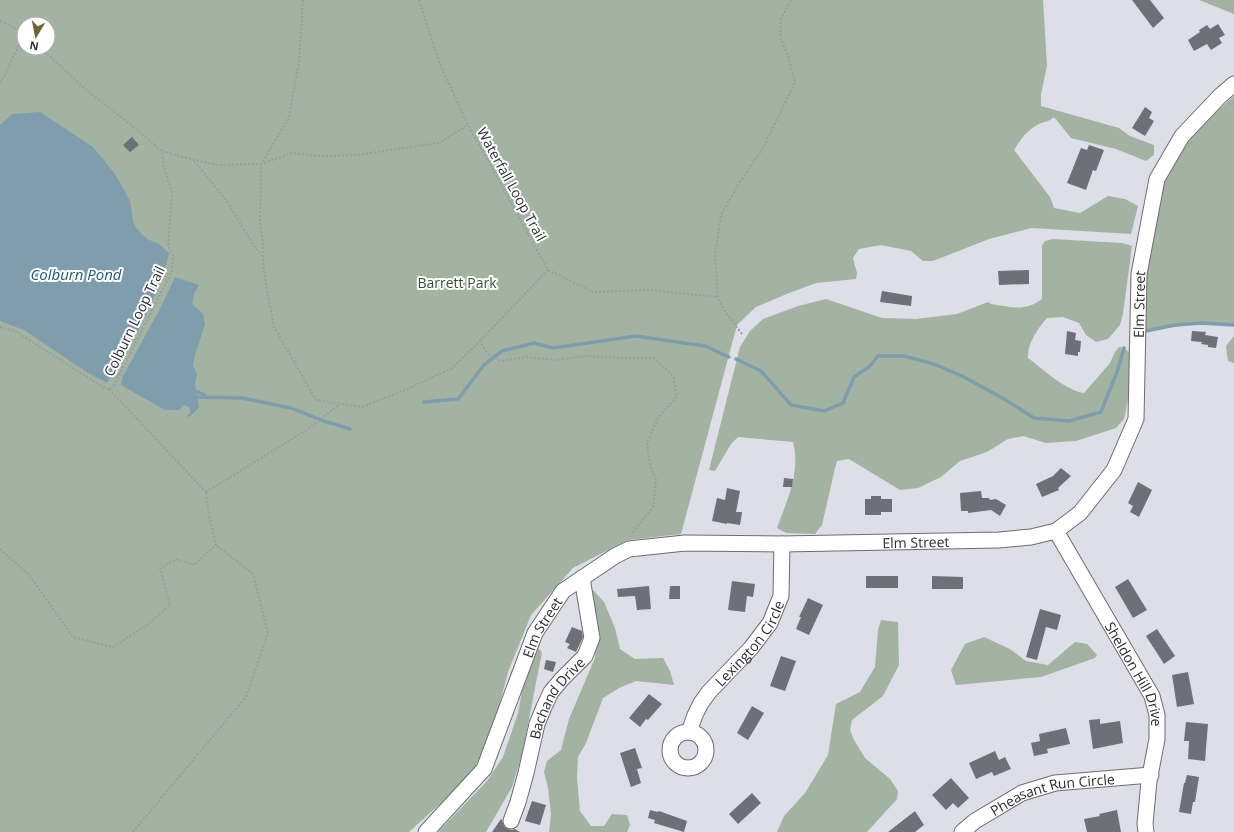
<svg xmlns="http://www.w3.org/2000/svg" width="1234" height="832" viewBox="0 0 1234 832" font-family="'Open Sans',sans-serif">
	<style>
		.green { fill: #a2b3a2; fill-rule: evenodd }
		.water { fill: #7f9ead }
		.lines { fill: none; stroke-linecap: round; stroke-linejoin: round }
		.stream { stroke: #7f9ead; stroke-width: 3.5 }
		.building { fill: #6f7077 }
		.minor-casing { stroke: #6b6c73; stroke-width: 17 }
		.path { stroke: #9c9ca3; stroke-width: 2; stroke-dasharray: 2 2; stroke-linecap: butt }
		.minor { stroke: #fff; stroke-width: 15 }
		.labels { text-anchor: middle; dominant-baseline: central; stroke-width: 4; stroke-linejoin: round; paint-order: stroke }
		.street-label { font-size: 14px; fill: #2e2e32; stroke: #fff }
		.park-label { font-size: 14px; fill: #305432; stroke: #fff }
		.water-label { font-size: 15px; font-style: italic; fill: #1e5970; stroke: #fff }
	</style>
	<rect width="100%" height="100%" fill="#dddee7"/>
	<path class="green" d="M0,0H1043L1047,66L1041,94V106L1119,128L1130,136L1154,145V155L1146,161L1116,149L1071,138L1054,117C1047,123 1045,121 1039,124C1027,130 1020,140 1014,150L1050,197L1054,208L1080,213L1108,196L1125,199L1138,206L1131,234L1032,228L989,239L933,261H923L911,251L881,245L859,249L853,258L857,273L856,279L816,283L789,293L756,307L737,325L681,534L628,540L573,568L531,615L508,672L494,726L471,776L409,832H0ZM24,24H48V48H24Z
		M1199,0H1234V14Z
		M1234,96V325L1201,323L1146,331L1142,315L1143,286L1160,187L1189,136Z
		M1053,239L1122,243L1132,246L1123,314L1120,325L1108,339L1096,342L1086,335L1079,323L1063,317L1047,318C1038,328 1027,344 1028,358C1044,370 1065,390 1084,393L1110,363L1115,352L1119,347L1124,348L1129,352L1130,390L1124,419L1116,428L1076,441L1046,443L1023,436L1008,439L987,452L960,461L941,477L918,488L900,490L849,459L837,461L835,468L822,525L815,534L786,533L777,528C787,501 801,471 793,442L738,437L731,444L715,471L709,470L740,347L750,331L763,319L798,306L826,299L882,318L916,319L957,314L988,302L991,304C1011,307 1025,312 1042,299V246L1045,241Z
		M1234,336V363L1228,361L1226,346Z
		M593,590L604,602L615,628L620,649L635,659L663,658L670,671L674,685L636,681L619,688L603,698L586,743L578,757L577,778L580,811L591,826H604L612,814L627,815L630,825L627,832H549L551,814L548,788L544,772L547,761L561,750L569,719L595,658L596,632L589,598Z
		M881,620L898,622L899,665L883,696L852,720L850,730L854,740L865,758L890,779L898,791L897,799L867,832H777L784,816L805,793L828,755L836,704L860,692L875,667L878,630Z
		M984,637L1010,649L1026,661L1048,665L1075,642L1087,644L1097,655L1095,658L1041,677L956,685L951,670L965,644Z
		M537,647L542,652L522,755L512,787L486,832H438L487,781L503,757L518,713L525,675Z"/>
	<path class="water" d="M40,112L93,147L115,174L130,201L133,221L136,228L147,239L159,244L169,253C164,276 154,297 144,319C133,341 121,363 107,383L88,373L24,330L0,321V125L12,114Z
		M175,277L199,285L194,294L192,304L203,314L205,324L195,355L193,366L197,374L195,384L199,408C195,411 193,414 189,417L187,416L190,413V408L184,405L179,410H165L121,385L122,378L161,307Z"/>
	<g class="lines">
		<path class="stream" d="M1146,331L1175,325L1201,323L1234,325
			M736,359L761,371L791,405L824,411L843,403L854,377L870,366L878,356H904L934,364L964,377L1006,400L1034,418L1069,421L1101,412L1117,372L1124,348
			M193,390L205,395
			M196,397L242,398L291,408L321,420L350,429
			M424,402L458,399L484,365L502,351L534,343L553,348L636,336L705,346L729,357"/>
	</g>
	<path class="building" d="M1132,0H1150L1164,18L1153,28Z
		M1218,24L1225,35L1219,38L1222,43L1211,50L1207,44L1194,51L1188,40L1200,32L1199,30L1207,25L1210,29Z
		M1145,107L1152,112L1149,118L1154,121L1145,136L1132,128Z
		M132,137L139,145L130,152L123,145Z
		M1089,145L1104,150L1096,171L1093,170L1086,190L1067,183L1081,148L1087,150Z
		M1029,270V284L999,285L998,271Z
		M882,291L912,296L911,306L880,302Z
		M1067,331L1076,333L1075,340L1081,341L1080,352H1078V356L1065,354Z
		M1192,331L1206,332L1205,335L1218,337L1216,348L1208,347V345L1201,344L1202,342L1191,341Z
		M1061,468L1071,476L1058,488L1059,490L1042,497L1036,484L1053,476Z
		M784,478L793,479L792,487H783Z
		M1138,482L1152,490L1139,517L1130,512L1133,506L1128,503Z
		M727,488L740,491L736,512H742L740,525L727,523V524L712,521L717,498L725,500Z
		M981,491L982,498H989L990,500L996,499L1006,505L1000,516L991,510L968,513V511H961L960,493Z
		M871,496H881V499H892V512H881V515H865V499H871Z
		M866,576H898V588H866Z
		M932,576L963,577V589H932Z
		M1128,579L1147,610L1133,618L1115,587Z
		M732,581L755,584L753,597L747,596L745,612L728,610Z
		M649,586L651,609L637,610L635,596L618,597L617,589Z
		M670,586H680V599H669Z
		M808,598L823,605L809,635L796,629L801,617H799Z
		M1040,609L1061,615L1057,630L1046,627L1037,660L1026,657Z
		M572,627L582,631L583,637L576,652L567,648L570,644L565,642Z
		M1157,629L1175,656L1164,664L1146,636Z
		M781,656L796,661L785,691L770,686Z
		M546,660L556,662L553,672L544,669Z
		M1188,672L1194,704L1177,707L1172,675Z
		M649,694L662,704L648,720L646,719L640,727L629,718Z
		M752,706L764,713L748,740L737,733Z
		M1100,719V724L1120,721L1123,743L1093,749L1089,720Z
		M1186,722L1208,724L1205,761L1188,759L1189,741H1184Z
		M1066,728L1070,744L1047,749L1048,753L1034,756L1031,743L1040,741L1039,734Z
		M635,748L642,768L637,769L641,783L631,787L620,753Z
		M995,751L999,760L1005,757L1011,769L994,776L992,772L976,779L969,763Z
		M1187,775L1199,777L1195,802H1193L1191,814L1179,812L1184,783H1185Z
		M951,778L969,798L958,808L953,803L946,810L932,795Z
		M752,793L761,803L738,824L729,814Z
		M532,801L546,805L540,825L525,821Z
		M650,810L658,812L659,811L687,821L684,832L654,823L655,820L648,818Z
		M1117,810L1121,832H1087L1084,819L1100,816L1099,814Z
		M915,811L924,825L915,832H888Z
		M501,819L502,820L504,826L508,829L512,830L515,829L520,832H492Z"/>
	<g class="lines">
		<g class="minor-casing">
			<g id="minor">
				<path id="s1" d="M1056,531L1152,696L1157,715V739L1149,781L1145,824L1146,832"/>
				<circle cx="688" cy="750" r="18"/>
				<path id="s2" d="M689,732L695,715L701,703L709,692L751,648L770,623L781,596L782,544"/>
				<path id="s3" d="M511,821L518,802L526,773L537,724L544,707L551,692L562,679L585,656L592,638L582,578"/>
				<path id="s4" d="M426,832L484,769L535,633L563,591L615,556L629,549L685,543L782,544L999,540L1031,537L1056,531L1080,513L1114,470L1136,419L1139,274L1157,179L1182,136L1220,96L1234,84"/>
				<path id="s5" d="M962,832L975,821L1022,793L1055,783L1151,775"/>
			</g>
		</g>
		<path class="path" d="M303,0L299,61L289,118L261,164L260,225L263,243V263L266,284L274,327L316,400L362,407L405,390L452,368L480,341L488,354L501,361L526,357L555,360L586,356L623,358H654L673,376L677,396L658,418L647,443L650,465L656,480L653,508L634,530L633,535
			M419,0L439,62L468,125L548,270L480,341
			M0,21L10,25L24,35
			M0,83L5,75L12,59L24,35
			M162,151L182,157L218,165L261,164L292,153L322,156L356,155L439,143L468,125
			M194,161L227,201L254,246L262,256
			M548,270L593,292L649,290L718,297
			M0,327L15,331L103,387L109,389L113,387L172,271L173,255L168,246L172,192L164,168L162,151L121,117L84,88L41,48
			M742,334L724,310L718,297L715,255L721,215L738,185L763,148L795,82L788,56L780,37L781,19L791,0
			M109,389L206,492
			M206,492L305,431L340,404
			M0,549L29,575L73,637L113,647L147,625L170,605L160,568L176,559L194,565L216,545L209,515L206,492
			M133,832L246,697L268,633L253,574L216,545"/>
		<use href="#minor" class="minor"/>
	</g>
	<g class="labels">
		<g class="street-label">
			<text transform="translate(512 184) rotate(61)">Waterfall Loop Trail</text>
			<text stroke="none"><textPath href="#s4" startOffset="1043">Elm Street</textPath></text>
			<text transform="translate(134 321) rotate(-64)">Colburn Loop Trail</text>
			<text stroke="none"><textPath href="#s4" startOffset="647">Elm Street</textPath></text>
			<text stroke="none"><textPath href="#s4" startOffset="239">Elm Street</textPath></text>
			<text stroke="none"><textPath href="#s2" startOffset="109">Lexington Circle</textPath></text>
			<text stroke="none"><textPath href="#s1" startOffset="164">Sheldon Hill Drive</textPath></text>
			<text stroke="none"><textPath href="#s3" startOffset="133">Bachand Drive</textPath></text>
			<text stroke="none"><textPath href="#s5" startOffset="101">Pheasant Run Circle</textPath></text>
		</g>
		<g class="park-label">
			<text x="457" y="282">Barrett Park</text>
		</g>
		<g class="water-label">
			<text x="76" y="274">Colburn Pond</text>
		</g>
	</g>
	<g transform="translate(36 36) rotate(190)"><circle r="19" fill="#ffffff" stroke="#ababad"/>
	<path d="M0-3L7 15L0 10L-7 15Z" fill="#716431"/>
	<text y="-6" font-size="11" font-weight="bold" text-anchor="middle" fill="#2e2e32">N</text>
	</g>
</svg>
